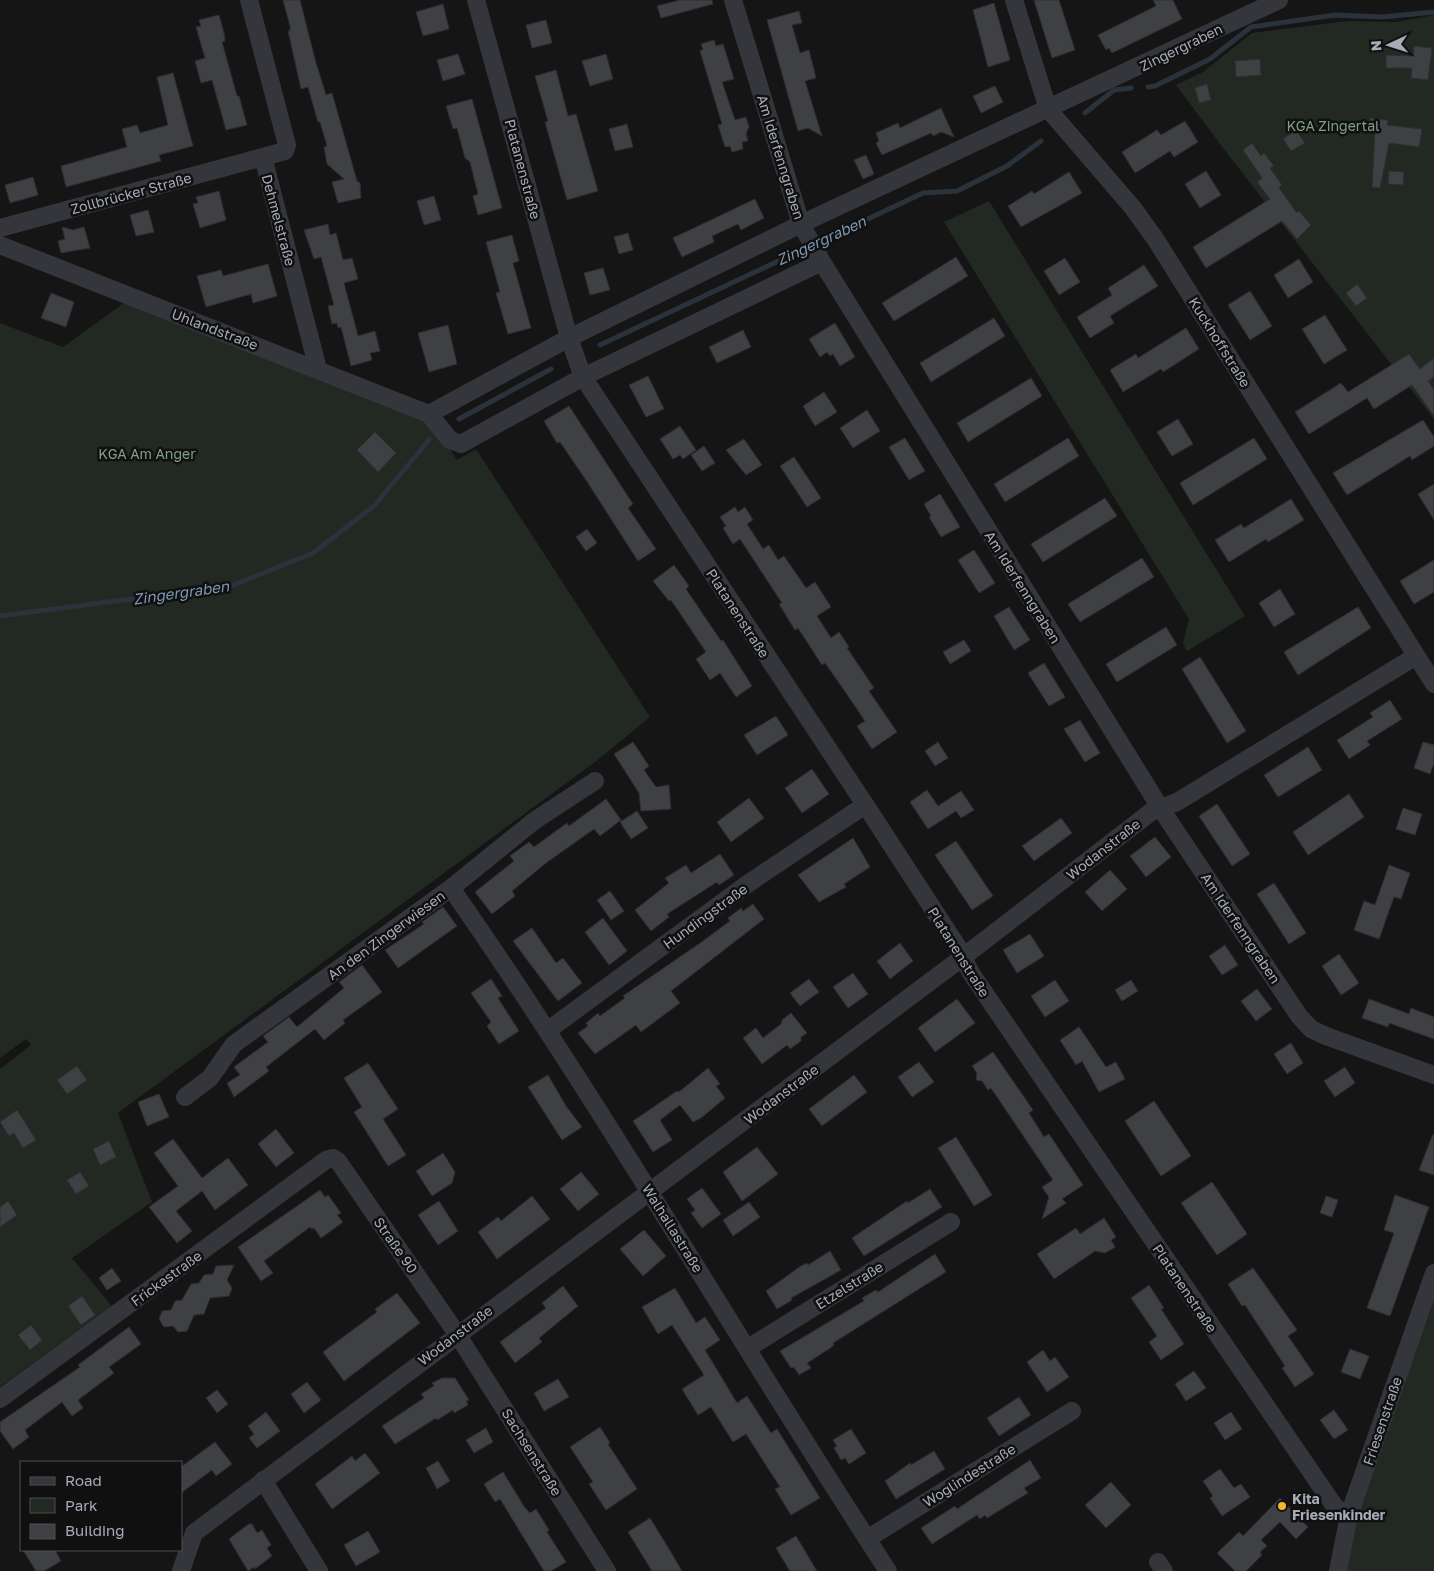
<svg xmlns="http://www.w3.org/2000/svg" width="1434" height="1571" viewBox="0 0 1434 1571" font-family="'Golos Text',sans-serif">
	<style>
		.green { fill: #212922 }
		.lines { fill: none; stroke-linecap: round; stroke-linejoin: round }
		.stream { stroke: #2a333b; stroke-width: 5 }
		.building { fill: #3f4043; stroke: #2f2e33 }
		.street { stroke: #35363c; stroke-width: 18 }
		.poi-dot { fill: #f5b42e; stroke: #101011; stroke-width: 2 }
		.labels { text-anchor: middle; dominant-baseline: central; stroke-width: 5; stroke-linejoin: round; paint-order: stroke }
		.street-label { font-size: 14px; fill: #a6abb7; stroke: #101011 }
		.park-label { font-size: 14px; fill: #7da27f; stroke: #101011 }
		.poi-label { font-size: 14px; font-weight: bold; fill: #a6abb7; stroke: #101011; text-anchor: start }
		.water-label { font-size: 15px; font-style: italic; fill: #7c99b3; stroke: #101011 }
	</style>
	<rect width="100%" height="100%" fill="#151516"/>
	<path class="green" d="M1434,15V419L1223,148L1176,85L1203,72L1252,33L1348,21L1397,22Z
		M989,201L1245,616L1187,651L1183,644L1189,619L944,222Z
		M128,300L433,424L457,460L476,449L650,717L599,759L118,1113L152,1202L72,1258L112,1306L0,1387V1069L31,1045L26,1039L0,1058V323L63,347Z
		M1434,1301V1571H1345L1352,1529Z"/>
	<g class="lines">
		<path class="stream" d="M1148,87L1155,86L1210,59L1251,27L1335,15L1382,17L1434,12
			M1085,113L1114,90L1131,88
			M600,345L923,193L957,191L1007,166L1041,141
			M459,419L551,369
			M0,616L231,586L313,553L374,506L429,440"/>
	</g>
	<path class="building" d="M283,0H300L316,63L326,95L332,93L357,181L360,183L361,198L338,203L332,182L344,179L327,164L324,147L327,146L320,122H318L308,87L301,89L288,31H290V26Z
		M680,0H712L713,4L661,18L657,6Z
		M1034,0H1059L1075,50L1052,58Z
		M1153,0H1173L1182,19L1112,53L1109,48L1106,50L1098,35L1156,6Z
		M994,3L1010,60L988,67L973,10Z
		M443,4L449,29L423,36L416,12Z
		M799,11L802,23L792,25L800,53L809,50L816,78L805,81L822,136L808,128L798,131L767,20Z
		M219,15L224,33L225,41L222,42L237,96H239L247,125L226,130L212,80L201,83L195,61L205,58L196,27L201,26L199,20Z
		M546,20L552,43L532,48L526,25Z
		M714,40L716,46L723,44L734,79L722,82L735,120L746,117L749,127L746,133L748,141L742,142L743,149L732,152L730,146L725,147L718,125L722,124L700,51L703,49L701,44Z
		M1414,46L1432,48L1428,80L1411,78L1412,68H1386V55L1413,56Z
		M458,54L465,74L443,81L437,60Z
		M606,54L613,79L590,86L582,61Z
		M1260,59L1261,75L1236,77L1235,61Z
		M556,70L568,116L576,114L598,191L567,200L545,122L548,121L535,76Z
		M173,73L193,146L159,155L161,161L66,187L61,166L127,147L122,129L137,125L140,133L168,125L157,77Z
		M1207,84L1211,100L1199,103L1195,88Z
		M995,86L1003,102L981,113L973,96Z
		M472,99L502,208L478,215L473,196L478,194L470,162L465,158L457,128L453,129L446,106Z
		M941,108L954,137L941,132L933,136L931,133L882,155L876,143L879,141L876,133L898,123L900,128Z
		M1370,118L1388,120L1387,125L1422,129L1419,147L1389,143L1380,188L1372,187L1375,131L1368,130Z
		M1185,121L1198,142L1174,157L1170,151L1135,173L1122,152L1157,130L1161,135Z
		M627,124L633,147L615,151L609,129Z
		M1296,130L1305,143L1291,151L1283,139Z
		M1252,143L1261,156L1264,153L1274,166L1270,168L1282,185L1279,188L1297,213L1299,211L1311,225L1297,239L1282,221L1206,268L1193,247L1270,199L1257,182L1262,178L1243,150Z
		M866,155L874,174L863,179L854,160Z
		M1206,171L1221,195L1200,208L1185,184Z
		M1389,171L1404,172L1403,185L1388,184Z
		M1069,172L1082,193L1021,227L1008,206L1032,191L1034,194Z
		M33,177L38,195L10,203L5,185Z
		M219,191L226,220L200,228L193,204L198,203L196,197Z
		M434,196L441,220L424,225L417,201Z
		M755,199L764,218L741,230L738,224L712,236L714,242L682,257L673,238Z
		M148,210L154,232L136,236L130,215Z
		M328,224L330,235L336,233L343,260L352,258L358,279L344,283L358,336L375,331L380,351L370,353L372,360L351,366L341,327L338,328L337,323L332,324L328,306L334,305L321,257L314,259L304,230Z
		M62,227L73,230L84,227L90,248L61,253L58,241L65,239Z
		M628,233L633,250L619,254L614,237Z
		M512,235L519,261L513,263L531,328L508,334L496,293L500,292L486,242Z
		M956,257L968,276L894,321L882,303Z
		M1065,258L1080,282L1059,295L1044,271Z
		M1299,259L1313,282L1288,298L1274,275Z
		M268,264L277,296L253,303L251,294L206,307L197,276L221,270L223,276Z
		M1144,265L1158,286L1110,316L1114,323L1090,338L1077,317L1112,295L1108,288Z
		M603,268L610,290L590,295L584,273Z
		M1357,284L1367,298L1356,306L1346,293Z
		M1250,291L1272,326L1250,340L1228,305Z
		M51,293L74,302L66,327L41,318Z
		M1325,315L1347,350L1324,364L1302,329Z
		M994,318L1005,336L931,382L920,363Z
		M835,323L855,357L840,366L833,354L830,356L827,352L820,357L809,339Z
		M448,325L457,364L429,372L418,333Z
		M1186,328L1199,349L1163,372L1161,369L1123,392L1110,370L1136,354L1138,358Z
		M743,330L751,347L717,363L709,347Z
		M1409,354L1420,369L1434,358V377L1428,381L1434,390V416L1412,385L1374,409L1367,398L1309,434L1295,412L1341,383L1348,392Z
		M648,376L664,409L646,417L629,385Z
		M1031,378L1042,396L968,442L957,423Z
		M824,392L837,412L815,426L803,406Z
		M569,406L633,504L628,508L656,549L638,561L586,480L560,442L557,443L544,421Z
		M867,410L880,431L853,448L840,428Z
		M1178,419L1193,444L1172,456L1157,432Z
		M1423,420L1434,437V446L1412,460L1410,456L1347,495L1333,473Z
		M680,426L696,450L683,459L680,455L673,459L660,439Z
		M375,432L396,453L378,472L357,450Z
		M905,438L925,471L909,480L889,447Z
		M1068,438L1079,456L1005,502L994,484Z
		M1254,438L1267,459L1193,505L1180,483Z
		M744,439L762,465L746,475L726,450Z
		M704,446L715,463L702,471L691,455Z
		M794,457L821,498L807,507L780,466Z
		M1434,484V520L1418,494Z
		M940,494L960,527L941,537L929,517L931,516L924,504Z
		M1105,498L1117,516L1043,562L1031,544Z
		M1291,499L1304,520L1268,542L1266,539L1229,562L1215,540L1241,524L1244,528Z
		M735,507L738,512L745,507L753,520L747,524L763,549L769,545L778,560L784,556L806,588L815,582L831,607L817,616L831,638L839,632L849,647L847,648L874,688L869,691L897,732L872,749L857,726L865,721L842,687L825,663L822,665L798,628L795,630L779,604L782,603L740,539L733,544L723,528L726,526L720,517Z
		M587,529L597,543L586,551L576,537Z
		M974,550L995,583L979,593L958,560Z
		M1142,558L1154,577L1080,622L1068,604Z
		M1434,560V592L1414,604L1400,581Z
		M674,565L689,586L686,589L721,641L723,640L752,686L736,697L720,673L710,680L696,659L706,652L671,600L669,601L653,581Z
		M1280,589L1295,614L1274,627L1259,603Z
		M1009,607L1030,640L1014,650L994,616Z
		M1358,607L1371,628L1298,675L1284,652Z
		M1166,627L1177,645L1117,682L1106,664Z
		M964,640L971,651L950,664L943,652Z
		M1200,657L1246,731L1227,743L1182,669Z
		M1044,663L1065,697L1049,706L1028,673Z
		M1390,700L1402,719L1367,741L1370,745L1349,759L1337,740L1373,717L1370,713Z
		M776,716L788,735L757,755L744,735Z
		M1080,720L1100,753L1085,762L1064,729Z
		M633,742L649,766L644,770L656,787L669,785L671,809L641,811L639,793L614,754Z
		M938,742L948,758L935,766L925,751Z
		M1423,742L1434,745V763L1430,774L1414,768Z
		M1308,747L1322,770L1278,797L1264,775Z
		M812,769L829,794L802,813L785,788Z
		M927,790L938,806L961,791L974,810L961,818L956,811L928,829L910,802Z
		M1349,794L1364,817L1308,855L1293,832Z
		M749,798L764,818L731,842L717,822Z
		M606,799L621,820L600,836L594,829L546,863L512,891L515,896L492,914L475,892L514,861L510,856L529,842L534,847L567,823L569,826Z
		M1217,804L1250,854L1232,866L1199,816Z
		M1403,808L1422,814L1415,835L1396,829Z
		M637,811L648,828L631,839L620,822Z
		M1061,818L1072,833L1034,861L1022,846Z
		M1155,837L1171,857L1146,877L1130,856Z
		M853,838L870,867L844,884L846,887L819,902L798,875Z
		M956,841L993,896L972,910L935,855Z
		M720,854L734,875L719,885L717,882L667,914L669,917L651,931L635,910L669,883L665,878L686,865L691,873Z
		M1389,865L1410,873L1401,899L1394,897L1379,939L1354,930L1364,901L1375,905Z
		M1110,870L1127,889L1102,911L1085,892Z
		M1274,883L1306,933L1289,944L1257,894Z
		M610,891L624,911L611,920L597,900Z
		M753,904L764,919L671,991L680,1003L641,1032L636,1025L595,1054L590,1048L578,1033L588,1026L586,1023L598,1013L600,1016L625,998L623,996L703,941L730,921L728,918L741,908L743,911Z
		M443,907L457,926L398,968L385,950L424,924L422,922Z
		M603,918L627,951L609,965L585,932Z
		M532,928L556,963L563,958L582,983L558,1001L513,941Z
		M1030,934L1044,956L1017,973L1003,950Z
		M900,943L913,961L890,979L877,961Z
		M1225,945L1238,965L1222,975L1209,956Z
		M1339,954L1359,983L1341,995L1322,966Z
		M362,965L382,992L343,1020L345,1023L324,1040L315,1029L266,1067L269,1071L234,1097L227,1083L240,1075L234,1067L268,1042L263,1036L289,1017L297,1027L344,988L339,982Z
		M853,973L868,994L848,1008L833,987Z
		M491,979L502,996L498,998L519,1031L499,1044L487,1026L491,1022L471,993Z
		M809,979L819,992L800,1006L790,993Z
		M1055,980L1069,1001L1045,1017L1031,996Z
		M1131,980L1138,991L1122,1001L1115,990Z
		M1257,989L1272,1009L1256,1021L1241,1001Z
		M957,999L975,1023L935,1052L918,1028Z
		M1369,999L1409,1014L1411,1008L1434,1017V1039L1389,1023L1388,1027L1362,1018Z
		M791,1013L807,1033L801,1037V1041L790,1049L787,1045L762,1064L743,1038L756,1028L763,1038L781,1024L782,1020Z
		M1079,1027L1106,1067L1116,1062L1125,1079L1099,1092L1082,1061L1076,1065L1060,1040Z
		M1291,1043L1303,1063L1287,1074L1274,1054Z
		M993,1052L1033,1110L1029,1113L1044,1137L1049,1134L1083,1185L1062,1199L1066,1203L1042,1219L1049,1197L1042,1187L1053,1180L991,1088L988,1090L982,1081L976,1080L977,1073L972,1066Z
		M919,1062L934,1082L912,1097L898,1077Z
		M368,1063L398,1109L383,1119L406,1155L388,1166L354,1112L362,1107L344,1078Z
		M77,1066L87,1080L67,1094L57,1080Z
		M1345,1067L1355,1083L1335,1097L1324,1081Z
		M708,1068L720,1084L716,1086L725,1098L701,1118L693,1122L680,1105L660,1120L672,1140L653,1152L633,1121L677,1091L679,1092Z
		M548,1075L566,1106L582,1127L562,1140L528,1087Z
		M854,1075L867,1092L822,1126L809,1109Z
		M159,1094L169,1117L147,1126L138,1102Z
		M1154,1101L1191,1156L1161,1176L1125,1121Z
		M17,1110L36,1140L23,1148L14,1133L9,1136L0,1122Z
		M276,1129L294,1153L276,1167L258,1144Z
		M1433,1134L1434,1135V1175L1419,1170Z
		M956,1137L992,1195L974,1206L938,1148Z
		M173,1139L202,1178L228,1158L248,1185L215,1210L202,1191L176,1211L192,1231L177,1243L149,1207L178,1186L154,1153Z
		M109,1141L116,1157L100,1165L93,1149Z
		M757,1147L778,1174L742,1201L723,1172Z
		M443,1153L455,1172L452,1183L432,1196L416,1171Z
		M80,1172L89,1186L76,1194L67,1180Z
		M581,1172L599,1194L578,1211L560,1189Z
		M1212,1182L1247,1234L1217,1255L1181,1203Z
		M702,1188L721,1214L702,1228L691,1213L695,1210L687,1199Z
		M930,1189L942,1207L864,1256L852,1238L907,1201L908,1203Z
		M320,1190L325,1197L328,1195L341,1213L337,1215L343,1222L321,1238L314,1228L312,1229L310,1227L264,1261L273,1273L261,1281L238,1247Z
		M1395,1195L1429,1207L1390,1316L1367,1308L1394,1233L1384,1230Z
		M532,1196L550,1219L497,1259L478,1232L498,1217L501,1221Z
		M1326,1196L1338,1200L1332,1217L1320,1213Z
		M8,1201L17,1215L0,1227V1207Z
		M439,1201L458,1231L438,1245L418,1215Z
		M749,1202L760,1217L733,1236L723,1220Z
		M1104,1218L1116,1237L1111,1240L1115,1247L1105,1253L1095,1251L1054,1279L1037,1254L1076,1228L1080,1234Z
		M644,1230L666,1256L643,1276L620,1249Z
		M830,1251L841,1270L791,1298L792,1300L777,1309L766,1291L801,1266L807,1263L808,1265Z
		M935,1254L946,1272L833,1343L834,1345L829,1349L807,1363L811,1368L799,1375L794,1367L791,1368L780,1351L864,1301L862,1298L876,1290L878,1292Z
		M234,1265L227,1280L232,1288L229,1296L210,1298L204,1314L194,1315L187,1331L178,1332L173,1326L164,1327L159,1319L162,1311L171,1310L175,1301L182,1300L191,1284L199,1283L204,1275L213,1274L216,1266Z
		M112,1268L121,1281L107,1290L99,1278Z
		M1253,1268L1297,1330L1288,1336L1314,1374L1295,1387L1282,1368L1285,1366L1245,1305L1242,1306L1228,1284Z
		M1149,1285L1164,1308L1161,1309L1184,1344L1161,1360L1149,1342L1157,1336L1131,1298Z
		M563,1286L578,1306L539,1338L542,1342L515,1363L500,1342L546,1308L542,1303Z
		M675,1288L696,1323L705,1317L720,1340L705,1350L737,1403L747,1396L771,1433L777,1429L820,1498L791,1515L775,1489L780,1487L746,1434L733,1442L711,1407L698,1415L682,1389L704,1375L672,1325L658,1334L642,1307Z
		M397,1293L420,1323L344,1381L323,1352L377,1312L375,1309Z
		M82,1296L95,1315L81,1325L68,1306Z
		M31,1325L42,1340L30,1350L18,1335Z
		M129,1327L141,1344L109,1367L114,1373L78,1400L83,1408L72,1416L62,1402L25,1430L29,1437L13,1449L0,1431V1422L80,1367L78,1365Z
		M1350,1349L1369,1356L1360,1379L1341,1372Z
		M1043,1350L1050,1361L1055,1357L1069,1377L1047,1392L1027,1362Z
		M1194,1371L1206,1388L1186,1401L1175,1384Z
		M442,1378H455L469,1400L466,1401L468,1405L454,1413L453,1410L437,1420L436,1418L395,1444L382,1426L424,1398L421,1394L434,1386L432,1383Z
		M558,1379L569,1397L544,1411L534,1393Z
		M307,1382L321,1400L304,1413L291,1394Z
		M217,1390L228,1404L217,1413L206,1398Z
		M1019,1397L1031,1415L999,1436L987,1418Z
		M1334,1410L1348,1430L1334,1439L1320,1420Z
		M266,1412L280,1431L257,1448L249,1438L254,1434L248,1426Z
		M1231,1412L1242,1429L1225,1440L1214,1423Z
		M600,1427L610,1443L608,1444L637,1489L606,1510L589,1484L593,1482L570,1447Z
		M486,1428L493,1442L474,1453L466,1440Z
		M851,1429L866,1453L849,1464L845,1458L841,1460L834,1448L837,1446L833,1440Z
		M215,1442L232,1464L216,1476L212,1470L181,1493V1467Z
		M934,1451L945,1469L896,1499L885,1481L910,1463L911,1465Z
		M365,1453L380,1473L332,1509L315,1484L352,1456L355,1461Z
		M1030,1460L1041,1478L1024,1488L1028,1493L987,1518L985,1515L980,1519L977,1515L932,1544L921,1528L955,1506L957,1509Z
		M438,1461L450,1481L437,1489L426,1468Z
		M1220,1469L1234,1488L1241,1484L1250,1497L1222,1516L1210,1498L1213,1496L1203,1481Z
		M503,1472L525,1508L530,1513L536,1509L549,1530L547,1532L566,1562L551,1571H544L500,1499L495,1502L484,1484Z
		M1111,1482L1131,1505L1106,1528L1085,1505Z
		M1280,1498L1308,1527L1296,1539L1280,1522L1261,1540L1267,1546L1260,1552L1262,1555L1246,1571H1235L1217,1553L1239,1532L1243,1536Z
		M650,1518L666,1544L682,1571H652L628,1532Z
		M249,1524H252L257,1533L262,1530L271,1545L267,1548L272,1556L255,1569L254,1567L248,1571L229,1539Z
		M368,1531L380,1552L356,1566L344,1545Z
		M796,1536L817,1571H790L776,1548Z
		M23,1550H55L61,1561L44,1571H36Z"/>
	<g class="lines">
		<path class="street" d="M476,0L569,338L583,377L870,812L957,946L971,973L1335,1507L1349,1515
			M733,0L801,224L822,262L1161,809L1299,1016L1311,1029L1326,1036L1434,1075
			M1014,0L1048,109L1133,208L1156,240L1434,684
			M263,157L318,369
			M0,228L285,151L287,145L249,0
			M0,245L429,414L450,440L461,444L583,377L822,262
			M429,414L569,338L801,224L1279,0
			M451,888C606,1110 740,1345 888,1571
			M547,1031L746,885L865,805
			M185,1097L210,1078L234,1044L451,888L534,821L595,781
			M748,1348L951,1222
			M0,1399L326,1160L333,1158L338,1161L457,1334L607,1571
			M263,1480L319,1571
			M867,1539L1072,1411
			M1158,1562L1164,1571
			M181,1571L194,1533L963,957L1151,812L1177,802L1416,656
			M1338,1571L1349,1515L1434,1273"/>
	</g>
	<circle class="poi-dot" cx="1282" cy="1506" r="5"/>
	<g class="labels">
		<g class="street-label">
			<text transform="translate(1181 47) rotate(-26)">Zingergraben</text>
			<text transform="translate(781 157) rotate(73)">Am Iderfenngraben</text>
			<text transform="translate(523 169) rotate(75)">Platanenstraße</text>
			<text transform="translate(131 193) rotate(-15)">Zollbrücker Straße</text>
			<text transform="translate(279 220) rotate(75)">Dehmelstraße</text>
			<text transform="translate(215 329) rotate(21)">Uhlandstraße</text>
			<text transform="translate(1220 342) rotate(58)">Kuckhoffstraße</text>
			<text transform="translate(1023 587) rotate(58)">Am Iderfenngraben</text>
			<text transform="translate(738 613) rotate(57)">Platanenstraße</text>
			<text transform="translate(1103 849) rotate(-38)">Wodanstraße</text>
			<text transform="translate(705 916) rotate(-36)">Hundingstraße</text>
			<text transform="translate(1241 928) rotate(56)">Am Iderfenngraben</text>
			<text transform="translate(386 935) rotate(-36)">An den Zingerwiesen</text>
			<text transform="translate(959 952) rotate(58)">Platanenstraße</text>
			<text transform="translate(781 1094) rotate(-37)">Wodanstraße</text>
			<text transform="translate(673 1228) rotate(58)">Walhallastraße</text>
			<text transform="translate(396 1245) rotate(55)">Straße 90</text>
			<text transform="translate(166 1278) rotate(-36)">Frickastraße</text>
			<text transform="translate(849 1285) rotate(-32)">Etzelstraße</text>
			<text transform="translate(1185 1288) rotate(56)">Platanenstraße</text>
			<text transform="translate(455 1335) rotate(-37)">Wodanstraße</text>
			<text transform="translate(1382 1421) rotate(-71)">Friesenstraße</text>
			<text transform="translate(532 1452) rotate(58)">Sachsenstraße</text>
			<text transform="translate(969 1475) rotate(-32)">Woglindestraße</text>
		</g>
		<g class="park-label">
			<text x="1333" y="125">KGA Zingertal</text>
			<text x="147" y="453">KGA Am Anger</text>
		</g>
		<g class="poi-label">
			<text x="1292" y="1498">Kita<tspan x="1292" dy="16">Friesenkinder</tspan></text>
		</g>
		<g class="water-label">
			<text transform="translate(821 240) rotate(-25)">Zingergraben</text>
			<text transform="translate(181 592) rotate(-8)">Zingergraben</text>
		</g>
	</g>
	<rect x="20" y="1461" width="162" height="90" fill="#101011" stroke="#4c4e53"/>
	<rect x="30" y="1477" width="25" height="8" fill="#35363c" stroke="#4c4e53"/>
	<text x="65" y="1486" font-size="15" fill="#a6abb7">Road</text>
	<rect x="30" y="1498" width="25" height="15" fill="#212922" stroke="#4c4e53"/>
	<text x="65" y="1511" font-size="15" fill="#a6abb7">Park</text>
	<rect x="30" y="1524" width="25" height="15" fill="#3f4043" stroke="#4c4e53"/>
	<text x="65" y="1536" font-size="15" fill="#a6abb7">Building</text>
	<g transform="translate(1389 45) rotate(266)" stroke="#101011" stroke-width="4" paint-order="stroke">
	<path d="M0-4L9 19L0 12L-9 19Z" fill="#a6abb7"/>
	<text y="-8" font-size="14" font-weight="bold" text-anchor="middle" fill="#a6abb7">N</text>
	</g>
</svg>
